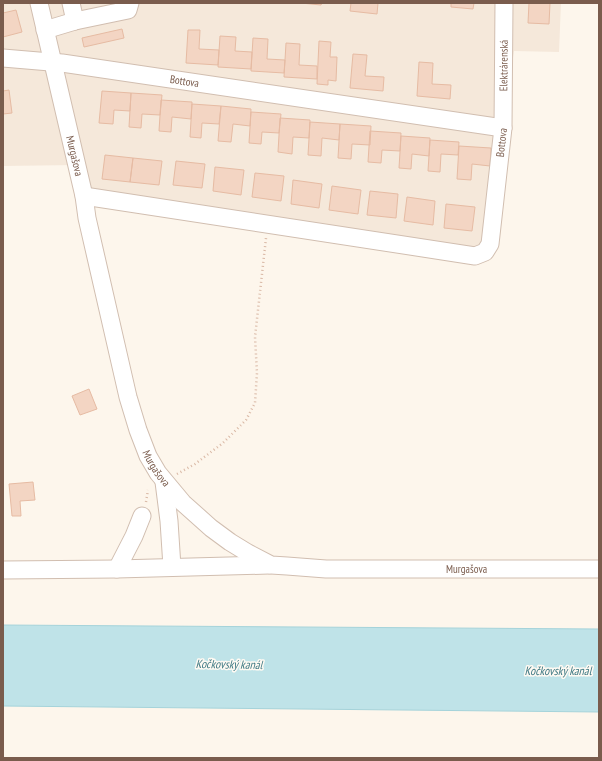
<svg xmlns="http://www.w3.org/2000/svg" width="602" height="761" viewBox="0 0 602 761" font-family="'PT Sans Narrow',sans-serif">
	<style>
		.residential { fill: #f5e8da }
		.water { fill: #bfe3e8; stroke: #a5d3da }
		.building { fill: #f3d5c3; stroke: #e6bba3 }
		.lines { fill: none; stroke-linecap: round; stroke-linejoin: round }
		.minor-casing { stroke: #d1beb0; stroke-width: 19 }
		.path { stroke: #d9b8a5; stroke-width: 2.5; stroke-dasharray: 1 3; stroke-linecap: butt }
		.minor { stroke: #fff; stroke-width: 17 }
		.labels { text-anchor: middle; dominant-baseline: central; stroke-width: 3; stroke-linejoin: round; paint-order: stroke }
		.street-label { font-size: 11px; fill: #7a5c4d; stroke: #fffaf3 }
		.water-label { font-size: 12px; font-style: italic; fill: #437c86; stroke: #fffaf3 }
	</style>
	<rect width="100%" height="100%" fill="#fdf6ec"/>
	<path class="residential" d="M3,3H561L559,52L514,51L485,252L84,196L76,165L3,166Z"/>
	<path class="water" d="M3,625L599,629V712L3,706Z"/>
	<path class="building" d="M301,3H322L321,5Z
		M351,3H378L377,14L350,11Z
		M451,3H474L473,9L451,7Z
		M529,3H550L549,24L528,23Z
		M16,10L22,32L3,37V13Z
		M122,29L124,38L84,47L82,38Z
		M188,30H200L199,49L219,50L218,65L186,63Z
		M220,36L236,37L235,51L252,52L251,69L218,67Z
		M253,38L268,39L267,59L285,60L284,73L251,71Z
		M319,41L331,42L330,57H337L336,81L328,80V85L317,84Z
		M286,43L300,44L299,65L317,66V79L284,77Z
		M353,54L367,55L365,76L384,77L383,91L350,88Z
		M419,62L433,63L432,84L451,85L450,99L417,96Z
		M9,90L12,113L3,114V91Z
		M102,91L131,93L130,111L114,110L113,124L99,123Z
		M131,93L162,95L160,115L142,114L141,128L129,127Z
		M161,100L192,102L191,119L172,117L171,132L159,131Z
		M192,104L221,106L219,124L202,123L201,138L190,137Z
		M221,106L251,109L250,126L233,124L231,142L218,141Z
		M251,112L281,114L279,133L262,132L261,144L249,143Z
		M280,118L310,120L309,138L293,137L292,154L278,152Z
		M310,122L340,124L339,140L322,138L321,156L308,155Z
		M340,124L371,126L370,145L352,144L351,159L338,158Z
		M370,131L401,133L400,151L382,150L381,163L368,162Z
		M401,136L430,138L429,156L412,154L411,169L399,168Z
		M430,140L459,142L458,155L441,154L440,172L428,171Z
		M459,146L491,148L490,166L472,164L471,180L457,179Z
		M105,155L133,158L130,182L102,179Z
		M133,158L162,161L159,185L130,182Z
		M176,161L205,164L202,188L173,185Z
		M215,167L244,170L241,195L213,191Z
		M255,173L284,176L281,201L252,197Z
		M293,180L322,184L319,208L291,204Z
		M332,186L361,190L358,214L329,210Z
		M370,191L398,194L396,218L367,215Z
		M407,197L435,201L433,225L404,221Z
		M446,204L475,207L472,231L444,228Z
		M89,389L97,409L80,415L72,396Z
		M33,482L35,500L20,501L21,516H12L9,484Z"/>
	<g class="lines">
		<g class="minor-casing">
			<g id="minor">
				<path id="s1" d="M39,3L84,196L87,218L128,397L138,430L148,456L158,473L183,503L211,528L230,542L248,553L271,565L287,566L326,569H599"/>
				<path d="M71,3L75,21"/>
				<path d="M45,30L75,21L128,10L130,3"/>
				<path id="s2" d="M3,58L62,63L503,128"/>
				<path id="s3" d="M84,196L475,256L485,252L490,244L503,128L504,3"/>
				<path d="M164,482L169,521L172,567"/>
				<path d="M117,569L134,536L142,516"/>
				<path d="M3,570L117,569L269,565"/>
			</g>
		</g>
		<path class="path" d="M177,474L195,464L223,443L246,420L255,403L257,373L255,337L266,238
			M146,502L148,490"/>
		<use href="#minor" class="minor"/>
	</g>
	<g class="labels">
		<g class="street-label">
			<text stroke="none"><textPath href="#s3" startOffset="595">Elektrárenská</textPath></text>
			<text stroke="none"><textPath href="#s2" startOffset="183">Bottova</textPath></text>
			<text stroke="none"><textPath href="#s3" startOffset="518">Bottova</textPath></text>
			<text stroke="none"><textPath href="#s1" startOffset="157">Murgašova</textPath></text>
			<text stroke="none"><textPath href="#s1" startOffset="481">Murgašova</textPath></text>
			<text stroke="none"><textPath href="#s1" startOffset="829">Murgašova</textPath></text>
		</g>
		<g class="water-label">
			<text transform="translate(229 664) rotate(1)">Kočkovský kanál</text>
			<text x="558" y="670">Kočkovský kanál</text>
		</g>
	</g>
	<rect width="602" height="761" fill="none" stroke="#7a5c4d" stroke-width="8"/>
</svg>
